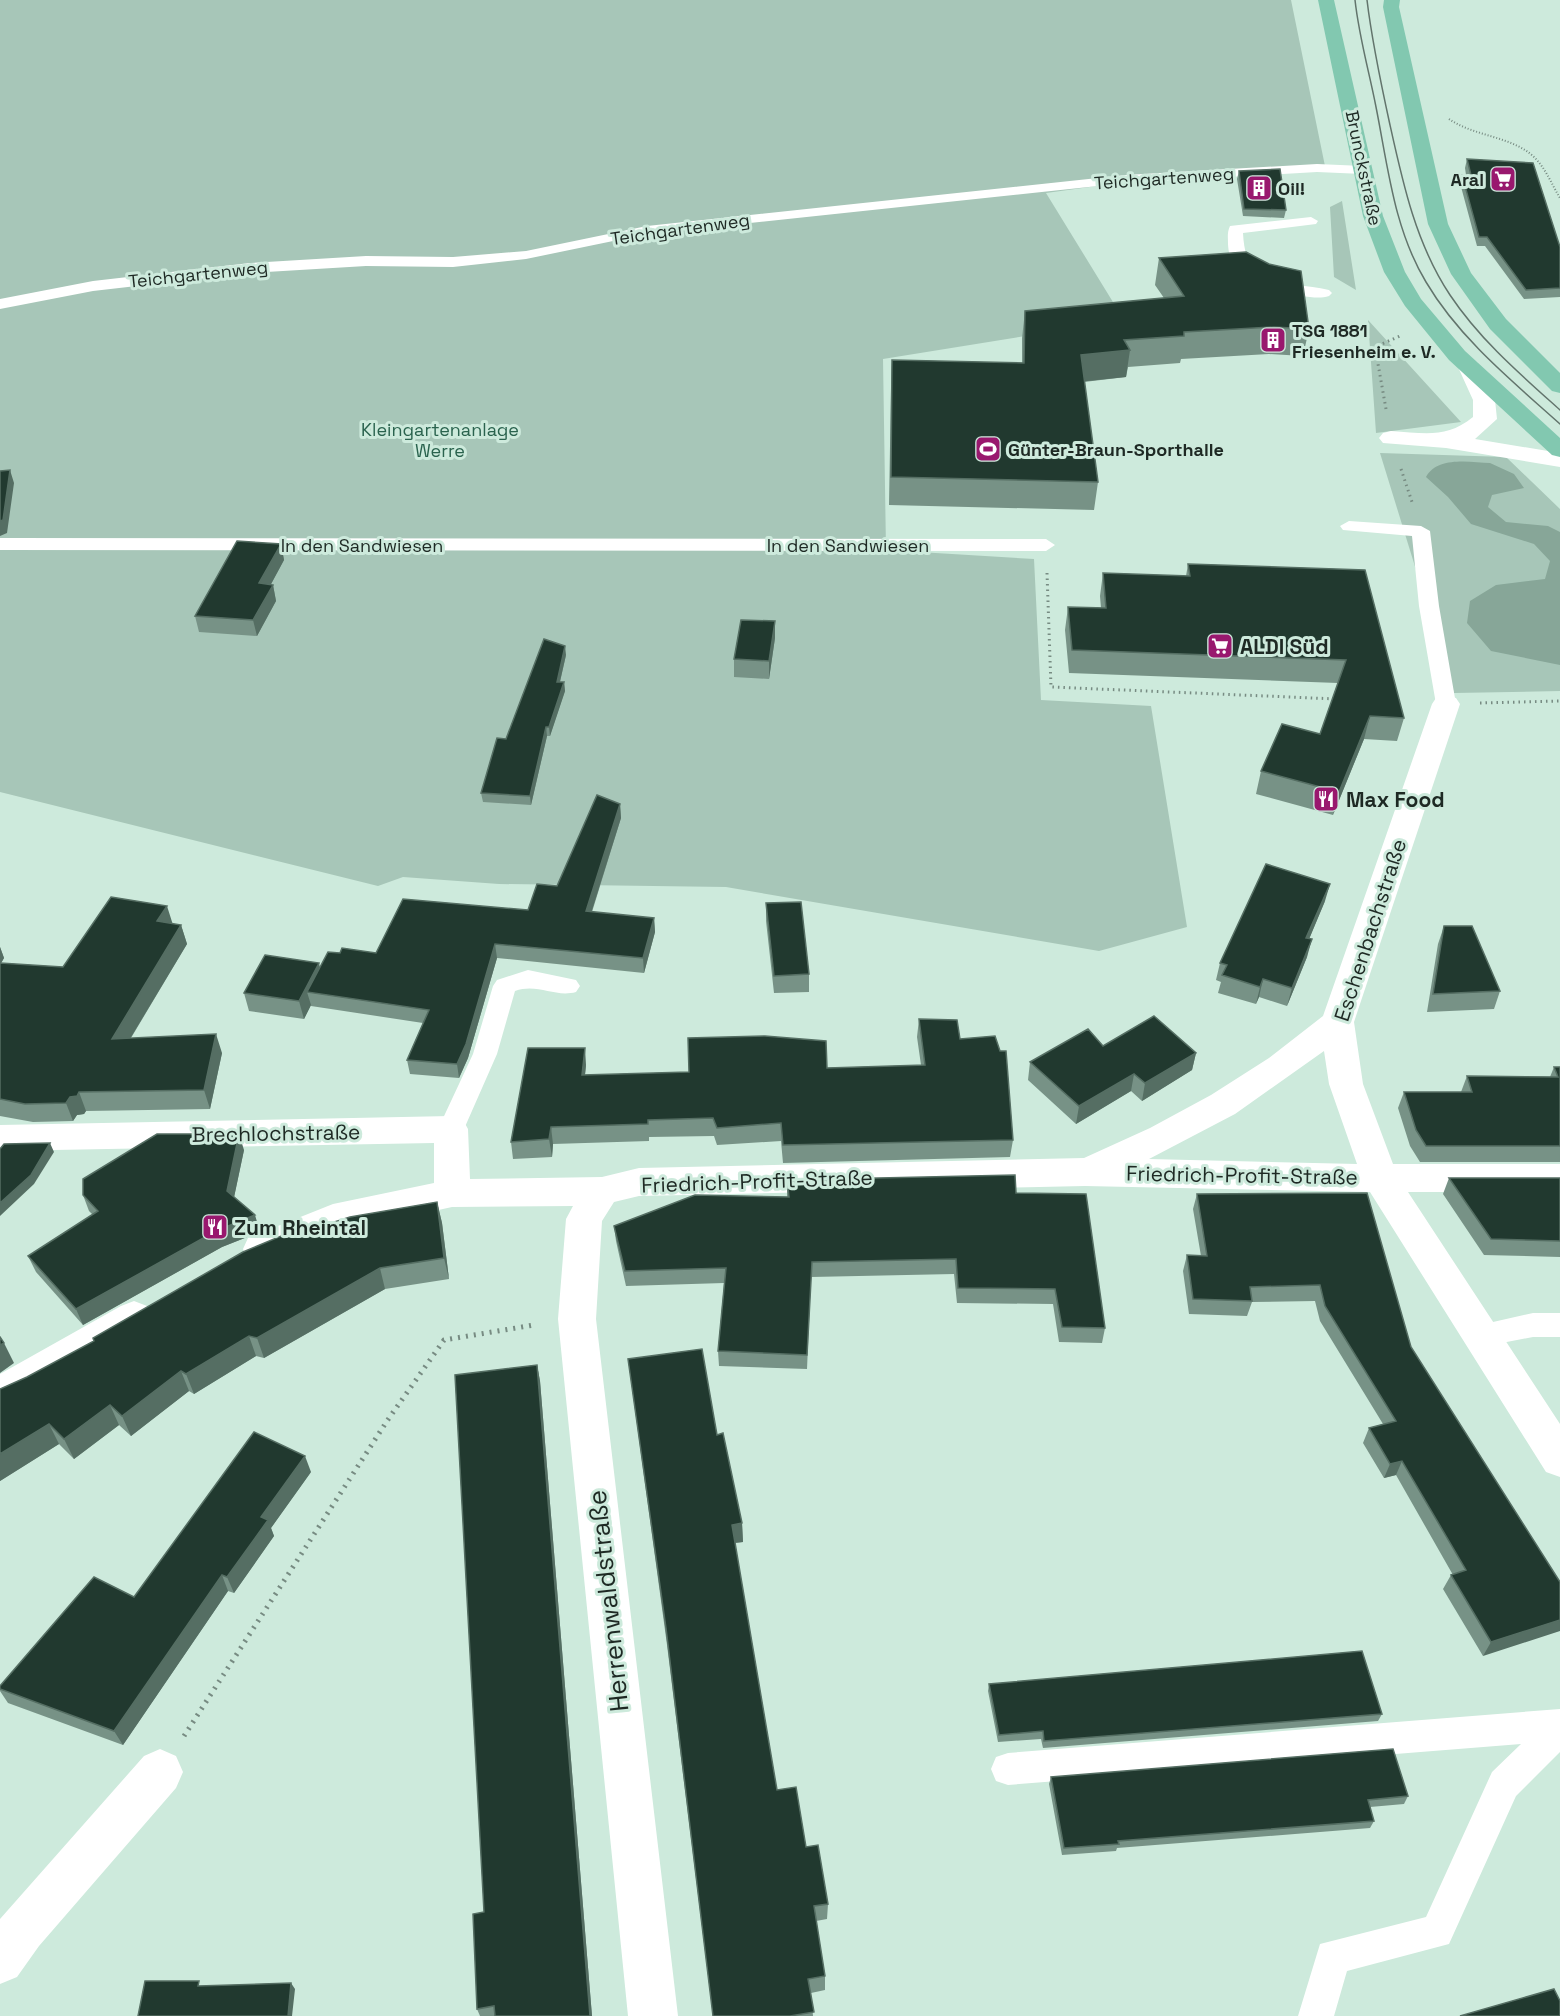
<svg xmlns="http://www.w3.org/2000/svg" width="1560" height="2016" viewBox="0 0 1560 2016" font-family="'Space Grotesk',sans-serif">
	<style>
		.green { fill: #a7c6b8 }
		.water { fill: #87a698 }
		.lines { fill: none; stroke-linecap: round; stroke-linejoin: round }
		.path-far2 { stroke: #778b82; stroke-width: 2; stroke-dasharray: 1 2; stroke-linecap: butt }
		.path-far1 { stroke: #778b82; stroke-width: 3; stroke-dasharray: 1.5 4; stroke-linecap: butt }
		.path { stroke: #778b82; stroke-width: 5; stroke-dasharray: 2 6; stroke-linecap: butt }
		.lane { fill: #fff; fill-rule: evenodd }
		.street { fill: #fff; fill-rule: evenodd }
		.primary { fill: #82c8b0; fill-rule: evenodd }
		.tram { stroke: #62746c; stroke-width: 1.5 }
		.wall { fill: #779286 }
		.shaded-wall { fill: #556e63 }
		.building { fill: #21392f; stroke: #556e63; stroke-width: 1.5 }
		.labels { text-anchor: middle; dominant-baseline: central; stroke-width: 6; stroke-linejoin: round; paint-order: stroke }
		.far-street-label { font-size: 18px; fill: #1e2924; stroke: #cdeadc }
		.far-poi-label { font-size: 18px; font-weight: bold; fill: #1e2924; stroke: #cdeadc; text-anchor: start }
		.far-park-label { font-size: 18px; fill: #2a634e; stroke: #cdeadc }
		.poi-label { font-size: 21px; font-weight: bold; fill: #1e2924; stroke: #cdeadc; text-anchor: start }
		.street-label { font-size: 21px; fill: #1e2924; stroke: #cdeadc }
		.near-street-label { font-size: 26px; fill: #1e2924; stroke: #cdeadc }
	</style>
	<rect width="100%" height="100%" fill="#cdeadc"/>
	<path class="green" d="M0,0H1291L1326,171L1148,179L1046,193L1124,320L883,359L886,550L1034,559L1041,700L1151,706L1187,927L1099,951L726,887L499,884L403,877L378,886L0,792Z
		M1342,201L1356,290L1334,277L1330,207Z
		M1368,320L1461,422L1376,433Z
		M1380,453L1506,457L1560,509V691L1454,693Z"/>
	<path class="water" d="M1490,463L1514,474L1524,488L1492,495L1488,507L1506,522L1548,526L1560,532V665L1491,651L1467,623L1470,601L1496,585L1545,579L1550,561L1534,544L1471,524L1448,497L1426,477C1437,456 1470,462 1490,463Z"/>
	<g class="lines">
		<path class="path-far2" d="M1449,119C1475,137 1513,136 1535,158C1546,169 1552,185 1560,198"/>
		<path class="path-far1" d="M1386,409L1375,347L1400,336
			M1401,469L1412,502
			M1047,573L1051,687L1337,699
			M1480,703L1560,701"/>
		<path class="path" d="M184,1736L387,1421L444,1340L534,1325"/>
		<path class="lane" d="M1317,164L1363,166L1370,170L1363,174L1317,172L1126,183L647,234L526,259L453,267L366,266L250,273L93,291L0,309V299L93,281L250,263L366,256L453,257L526,251L647,226L1126,175Z
			M1311,217L1318,221L1316,224L1243,233C1246,295 1285,279 1329,290L1332,293L1329,296C1320,299 1311,297 1301,296C1269,293 1230,284 1228,244C1228,238 1227,232 1230,226Z
			M1349,521L1421,526L1430,531L1439,606L1456,704L1453,708H1439L1436,704L1419,606L1412,536L1343,530L1340,526Z
			M0,538L1046,539L1055,545L1046,551L0,550Z
			M528,970L576,980L580,986L576,992C555,998 538,983 515,991L497,1054L464,1129L460,1136L451,1139L442,1136L438,1129L473,1054L493,986L497,980Z
			M1533,1313H1560V1337H1533L1481,1347L1471,1343L1467,1335L1471,1327Z
			M1560,1709V1752L1516,1796L1449,1944L1347,1971L1334,2016H1298L1320,1944L1426,1917L1492,1772L1521,1744L1008,1785L996,1781L991,1769L996,1757L1008,1753Z"/>
		<path class="street" d="M1469,360L1477,362L1480,367L1495,400L1497,419L1475,439L1560,453V467L1446,448L1383,443L1379,438L1383,433L1391,431C1424,433 1446,439 1473,417V400L1458,367L1461,362Z
			M1446,695L1456,698L1460,704L1354,1022L1363,1084L1393,1164H1560V1192H1408L1560,1424V1477L1546,1472L1370,1192L1085,1186L639,1196L614,1202L602,1221L596,1319L678,2016H628L558,1319L566,1219L573,1206L452,1207L339,1232L261,1264L248,1260L243,1249L248,1238L333,1204L434,1183V1143L0,1151V1125L451,1116L463,1120L468,1129L470,1179L602,1177L639,1168L1084,1158L1150,1128L1211,1095L1269,1058L1323,1016L1432,704L1436,698ZM1324,1051L1329,1084L1357,1164L1149,1159L1235,1114Z
			M134,1301L147,1306L153,1317L147,1328L14,1406L0,1411V1374L121,1306Z
			M160,1749L176,1756L183,1772L176,1788L39,1946L17,1977L0,1984V1919L144,1756Z"/>
		<path class="primary" d="M1318,0H1334L1383,216L1405,272L1421,299L1465,351L1560,438V457L1552,455L1449,360L1405,306L1384,272L1363,216Z
			M1384,0H1400L1399,7L1448,224L1471,273L1506,319L1560,373V393L1552,391L1490,329L1451,274L1428,224L1383,7Z"/>
		<path class="tram" d="M1355,0C1359,37 1369,71 1376,107C1388,167 1394,229 1426,282C1459,338 1512,381 1560,424
			M1367,0C1372,42 1381,84 1390,125C1403,184 1416,244 1450,295C1480,340 1521,375 1560,410"/>
	</g>
	<path class="wall" d="M1467,159L1560,247V297L1524,299L1485,246H1477L1460,183L1462,175H1466L1465,168Z
		M1239,171L1286,210L1284,218L1243,216L1237,179Z
		M1159,258L1309,329L1303,356L1269,354L1181,359L1180,363L1128,367L1126,377L1084,382L1098,482L1094,510L889,505L891,387L892,360L1022,363V338L1025,311L1164,298L1155,285Z
		M281,544L284,560L271,584L273,585L276,601L257,636L199,632L195,616Z
		M1188,564L1365,570L1404,718L1397,741L1364,739L1333,815L1256,794L1261,771L1320,734L1338,683L1069,673L1065,630L1068,607L1101,608L1100,596L1103,573L1186,576Z
		M775,621V638L769,679L734,677V659Z
		M566,655L560,682H564L565,691L550,736H547L531,805L483,802L481,793L506,739Z
		M620,804L621,818L592,912L654,918L655,932L644,973L497,958L468,1058L459,1078L410,1074L407,1060L423,1023L311,1006V1005L304,1019L249,1011L244,993L320,968L340,953H376L528,910L557,886Z
		M1325,901L1309,939L1307,957L1287,1006L1259,997L1256,1004L1218,993L1221,982L1216,980L1220,963Z
		M766,903L809,974V992L774,993L766,921Z
		M181,925L187,944L131,1038L222,1053L210,1109L86,1111L84,1114L77,1115L73,1121L33,1122L0,1116V947L4,958L1,963L63,967Z
		M1444,926L1500,991L1494,1009L1427,1012L1438,944Z
		M919,1019L960,1039L1013,1140L1010,1157L783,1163L781,1141L717,1145L714,1136L649,1137V1141L553,1144L552,1157L513,1159L511,1142L586,1065L585,1075L921,1065L917,1037Z
		M1103,1046L1196,1053L1192,1070L1142,1101L1131,1091L1076,1124L1028,1080L1030,1062Z
		M1554,1067H1560V1162H1420L1410,1146L1398,1108L1404,1092H1461L1467,1076L1550,1077Z
		M244,1150L234,1197L260,1232L222,1247L83,1325L36,1272L28,1256L93,1215L89,1211L83,1195Z
		M1449,1178H1560V1257L1484,1255L1443,1194Z
		M787,1180L1016,1193L1105,1328L1102,1343L1059,1342L1053,1304L957,1303L954,1274L811,1277L807,1369L719,1366L718,1351L724,1283L626,1286L616,1241L614,1226L787,1197Z
		M1197,1194L1411,1347L1560,1582L1483,1656L1443,1589L1451,1575H1453L1396,1475L1384,1478L1363,1443L1369,1428L1383,1424L1320,1321L1315,1301L1252,1302L1247,1316L1189,1314L1183,1271L1187,1255L1201,1256L1193,1209Z
		M437,1202L442,1223L449,1279L385,1289L264,1358L256,1356L194,1394L189,1391L131,1436L119,1425L74,1459L59,1444L0,1481V1389L27,1377L284,1238Z
		M628,1359L717,1435L742,1523L743,1542L735,1543L777,1790L806,1847L828,1904L827,1919L816,1921L825,1976V1990L811,1993L813,2016H713L667,1645Z
		M537,1365L540,1381L592,2016H480L477,2009L484,1912Z
		M311,1472L271,1528L274,1536L234,1593L228,1591L123,1745L8,1703L0,1691V1686L134,1597Z
		M989,1684L1382,1714L1378,1721L1043,1748L1041,1739L998,1742L988,1691Z
		M1051,1777L1408,1796L1404,1804L1370,1807L1374,1821L1370,1828L1117,1848L1116,1851L1062,1855L1049,1784Z"/>
	<path class="shaded-wall" d="M1130,350L1126,377L1078,382L1081,355Z
		M10,470L14,483L7,533L0,536V521Z
		M281,544L284,560L263,599L259,583Z
		M273,585L276,601L257,636L253,620Z
		M775,621V638L769,679V661Z
		M565,646L566,655L558,690L557,682Z
		M564,682L565,691L550,736L549,727Z
		M1370,716L1364,739L1333,815L1339,792Z
		M546,727L547,736L531,805L530,796Z
		M620,804L621,818L587,926L586,911Z
		M1330,884L1325,901L1302,956L1306,938Z
		M167,906L173,925L157,921Z
		M654,918L655,932L644,973L643,958Z
		M181,925L187,944L119,1057L112,1039Z
		M1312,939L1307,957L1287,1006L1292,988Z
		M495,944L497,958L468,1058L459,1078L457,1064Z
		M0,947L4,958L0,965Z
		M319,963L323,981L307,992L311,1005L304,1019L299,1001Z
		M1263,979L1259,997L1256,1004L1260,987Z
		M216,1034L222,1053L210,1109L204,1090Z
		M585,1048L586,1065L583,1093L582,1075Z
		M1196,1053L1192,1070L1142,1101L1145,1083Z
		M1134,1074L1131,1091L1076,1124L1079,1106Z
		M79,1092L86,1111L84,1114L77,1115L73,1121L66,1103L70,1097Z
		M551,1127L553,1144L552,1157L549,1139Z
		M239,1134L244,1150L232,1207L227,1191Z
		M50,1143L54,1152L34,1184L0,1216V1203Z
		M437,1202L442,1223L449,1279L444,1258Z
		M255,1215L260,1232L222,1247L83,1325L76,1309L216,1231Z
		M380,1268L385,1289L264,1358L257,1338Z
		M249,1336L256,1356L194,1394L186,1374Z
		M4,1343L14,1363L0,1373V1345Z
		M537,1365L540,1381L592,2016H590Z
		M181,1371L189,1391L131,1436L122,1416Z
		M110,1405L119,1425L74,1459L64,1439Z
		M49,1424L59,1444L0,1481V1454Z
		M305,1456L311,1472L271,1528L274,1536L234,1593L227,1577L261,1517Z
		M1402,1461L1396,1475L1384,1478L1390,1464Z
		M742,1523L743,1542L733,1543L732,1525Z
		M222,1575L228,1591L123,1745L114,1731Z
		M1560,1620V1631L1483,1656L1491,1642Z
		M291,1983L295,1989L292,2016H288Z"/>
	<path class="building" d="M1467,159L1533,163L1560,247V288L1526,290L1487,237H1479L1462,175H1471Z
		M1280,169L1286,210L1244,209L1239,171Z
		M1246,252L1269,264L1301,271L1309,329L1274,327L1184,332V336L1124,340L1130,350L1081,355L1098,482L891,477L892,360L1024,363L1025,311L1184,296L1159,258Z
		M10,470L3,520L0,521V471Z
		M237,541L281,544L259,583L273,585L253,620L195,616Z
		M1188,564L1365,570L1404,718L1370,716L1339,792L1261,771L1282,724L1320,734L1346,660L1072,650L1068,607L1106,608L1103,573L1190,576Z
		M741,620L775,621L769,661L734,659Z
		M544,639L565,646L557,682H564L549,727H546L530,796L481,793L497,738L506,739Z
		M597,795L620,804L586,911L654,918L643,958L495,944L466,1044L457,1064L407,1060L429,1010L307,992L328,952L340,953L342,948L376,953L403,899L528,910L537,884L557,886Z
		M1266,864L1330,884L1306,938L1312,939L1292,988L1263,979L1260,987L1222,975L1227,965L1220,963Z
		M111,897L167,906L157,921L181,925L112,1039L216,1034L204,1090L79,1092L77,1096L70,1097L66,1103L25,1104L0,1099V963L63,967Z
		M801,902L809,974L774,976L766,903Z
		M1444,926H1472L1500,991L1433,994Z
		M265,955L319,963L299,1001L244,993Z
		M1154,1016L1196,1053L1145,1083L1134,1074L1079,1106L1030,1062L1088,1029L1103,1046Z
		M919,1019L957,1020L960,1039L995,1036L1000,1051H1006L1013,1140L783,1145L781,1123L717,1128L713,1118L648,1120V1124L551,1127L549,1139L511,1142L528,1048H585L582,1075L689,1072L688,1038L765,1036L826,1041L827,1068L925,1065Z
		M1554,1067H1560V1146H1426L1416,1130L1404,1092H1472L1467,1076L1558,1077Z
		M157,1134H239L227,1191L255,1215L216,1231L76,1309L28,1256L98,1211L83,1195V1179Z
		M50,1143L31,1175L0,1203V1149L4,1144Z
		M1015,1175L1016,1193L1086,1194L1105,1328L1062,1327L1055,1289L958,1288L956,1259L812,1262L807,1355L718,1351L726,1268L625,1271L614,1226L695,1195L789,1197L787,1180Z
		M1449,1178H1560V1241L1491,1239Z
		M1367,1193L1411,1347L1560,1582V1620L1491,1642L1451,1575L1466,1570L1402,1461L1390,1464L1369,1428L1396,1421L1325,1306L1320,1285L1250,1287L1252,1301L1193,1299L1187,1255L1207,1256L1197,1194Z
		M437,1202L444,1258L380,1268L257,1338L249,1336L186,1374L181,1371L122,1416L110,1405L64,1439L49,1424L0,1454V1389L27,1377L94,1341L93,1338L243,1252L281,1236L284,1238L350,1217Z
		M0,1337L4,1343L0,1345Z
		M702,1349L717,1435L723,1433L742,1523L732,1525L777,1790L796,1787L806,1847L818,1845L828,1904L814,1906L825,1976L808,1979L814,2012L790,2016H713L666,1628L628,1359Z
		M537,1365L590,2016H495L494,2006L477,2009L473,1914L484,1912L455,1375Z
		M254,1432L305,1456L261,1517L268,1520L227,1577L222,1575L114,1731L0,1689V1686L94,1577L134,1597Z
		M1362,1651L1382,1714L1044,1741L1043,1731L999,1735L989,1684Z
		M1393,1749L1408,1796L1368,1800L1374,1821L1118,1841L1119,1844L1064,1848L1051,1777Z
		M145,1981H199L198,1986L291,1983L288,2016H138Z
		M1554,1989L1560,2001V2016H1460Z"/>
	<defs>
		<g id="supermarket-square" transform="scale(1.35)"><rect x="-9" y="-9" width="18" height="18" rx="4" fill="#99186e" stroke="#cdeadc"/><path d="M-6-5.5h2.5l.6 2H6L4.5 2H-2.5L-4.4-4H-6ZM-1.5 3.2a1.3 1.3 0 1 0 .1 0ZM3 3.2a1.3 1.3 0 1 0 .1 0Z" fill="#fff"/></g>
		<g id="building-square" transform="scale(1.35)"><rect x="-9" y="-9" width="18" height="18" rx="4" fill="#99186e" stroke="#cdeadc"/><path d="M-4-6H4V6H1V3H-1V6H-4ZM-2.5-4.3h1.7v1.8h-1.7ZM.8-4.3h1.7v1.8H.8ZM-2.5-1h1.7V.8h-1.7ZM.8-1h1.7V.8H.8Z" fill="#fff"/></g>
		<g id="stadium-square" transform="scale(1.35)"><rect x="-9" y="-9" width="18" height="18" rx="4" fill="#99186e" stroke="#cdeadc"/><path d="M0-5a6.5 5 0 1 0 0 10a6.5 5 0 1 0 0-10ZM-3.5-1.8h7v3.6h-7Z" fill="#fff"/></g>
		<g id="restaurant-square" transform="scale(1.35)"><rect x="-9" y="-9" width="18" height="18" rx="4" fill="#99186e" stroke="#cdeadc"/><path d="M-5-6h1v4h1v-4h1v4h1v-4h1v5L-1.5 .5V6h-2V.5L-5-1ZM5-6V6H3V1.5H1.5Q1.5-4 5-6Z" fill="#fff"/></g>
	</defs>
	<g fill-rule="evenodd">
		<use href="#supermarket-square" x="1503" y="179"/>
		<use href="#building-square" x="1259" y="188"/>
		<use href="#building-square" x="1273" y="340"/>
		<use href="#stadium-square" x="988" y="449"/>
		<use href="#supermarket-square" x="1220" y="646"/>
		<use href="#restaurant-square" x="1326" y="799"/>
		<use href="#restaurant-square" x="215" y="1227"/>
	</g>
	<g class="labels">
		<g class="far-street-label">
			<text transform="translate(1364 168) rotate(78)">Brunckstraße</text>
			<text transform="translate(1164 178) rotate(-4)">Teichgartenweg</text>
			<text transform="translate(680 229) rotate(-8)">Teichgartenweg</text>
			<text transform="translate(198 274) rotate(-6)">Teichgartenweg</text>
			<text x="362" y="545">In den Sandwiesen</text>
			<text x="848" y="545">In den Sandwiesen</text>
		</g>
		<g class="far-poi-label">
			<text x="1484" y="179" text-anchor="end">Aral</text>
			<text x="1278" y="188">Oil!</text>
			<text x="1292" y="330">TSG 1881<tspan x="1292" dy="21">Friesenheim e. V.</tspan></text>
			<text x="1008" y="449">Günter-Braun-Sporthalle</text>
		</g>
		<g class="far-park-label">
			<text x="440" y="429">Kleingartenanlage<tspan x="440" dy="21">Werre</tspan></text>
		</g>
		<g class="poi-label">
			<text x="1240" y="646">ALDI Süd</text>
			<text x="1346" y="799">Max Food</text>
			<text x="234" y="1227">Zum Rheintal</text>
		</g>
		<g class="street-label">
			<text transform="translate(1370 930) rotate(-72)">Eschenbachstraße</text>
			<text transform="translate(276 1133) rotate(-1)">Brechlochstraße</text>
			<text transform="translate(1242 1175) rotate(1)">Friedrich-Profit-Straße</text>
			<text transform="translate(757 1181) rotate(-2)">Friedrich-Profit-Straße</text>
		</g>
		<g class="near-street-label">
			<text transform="translate(608 1601) rotate(-96)">Herrenwaldstraße</text>
		</g>
	</g>
</svg>
